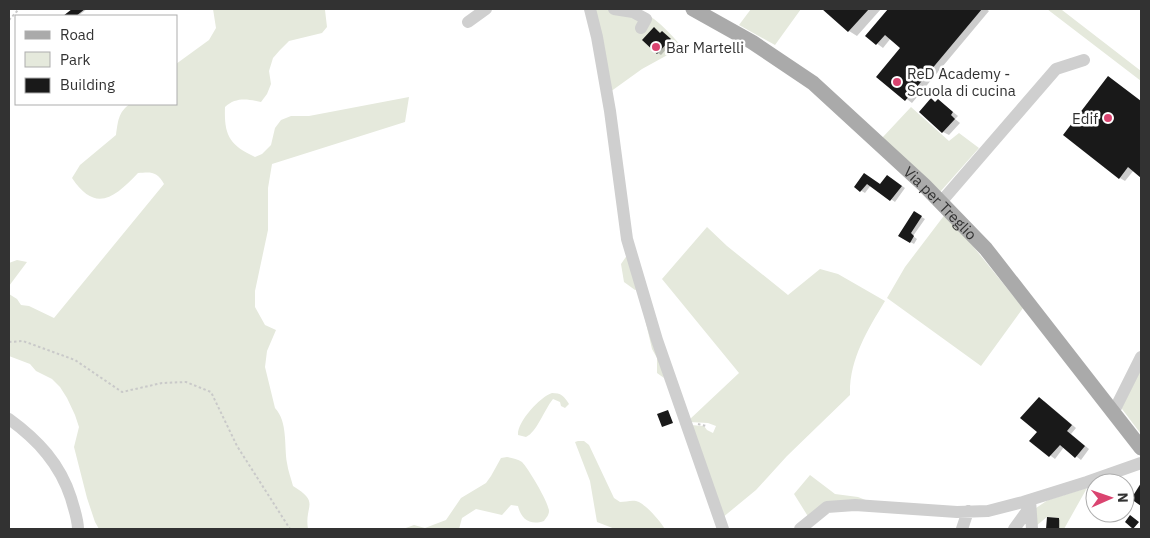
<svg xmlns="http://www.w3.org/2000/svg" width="1150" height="538" viewBox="0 0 1150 538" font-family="'IBM Plex Sans',sans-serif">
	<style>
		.green { fill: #e5e9dc }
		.shadow { fill: #0003 }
		.building { fill: #191919 }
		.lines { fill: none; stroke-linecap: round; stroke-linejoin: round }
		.path { stroke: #c9c9c9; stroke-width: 2; stroke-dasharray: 2.5 2.5; stroke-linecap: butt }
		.minor { stroke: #cfcfcf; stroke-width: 12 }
		.major { stroke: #aaa; stroke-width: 15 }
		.poi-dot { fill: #da4470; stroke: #fff; stroke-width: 2 }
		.labels { text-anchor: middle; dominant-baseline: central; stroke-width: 5; stroke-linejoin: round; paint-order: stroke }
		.poi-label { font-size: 15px; fill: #323232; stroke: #fff; text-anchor: start }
		.street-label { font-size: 15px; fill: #323232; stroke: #fff }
	</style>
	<rect width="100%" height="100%" fill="#fff"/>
	<path class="green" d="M213,9L325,10L327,27L322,33L289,41L280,50L273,58L269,71L271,84L267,94L261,102C247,99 236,97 225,107C224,135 229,145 255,157L262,154L271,145L275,128L281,120L291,116H309L409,97L405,122L272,164L268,188V230L255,291V307L265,325L276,330L267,351L265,367L275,408C288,422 284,446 287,463C288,471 291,478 293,486C321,503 304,505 308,529H99L95,522L87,498L74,447L79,427L75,415L67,398L60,387L52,379L36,371L30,364L9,356V294L17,299L21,305L29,306L54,318L164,184C157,171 151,172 138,173C115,197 96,214 72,178L80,165L116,135C118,122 118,112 130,104H176V64L209,40L216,28Z
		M592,9C604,9 625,6 636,9C654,15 670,33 682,47L642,69L610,92Z
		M751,9H801L775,45L739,25Z
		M1047,9L1062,10L1141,71V81Z
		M911,107L949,141L959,133L979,148L940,192L882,138Z
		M946,213L1023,308L981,366L887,298L905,267Z
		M707,227L727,246L788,295L820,269L838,274L885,301C867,331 849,360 850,395L787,456L756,490L722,518L690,425L704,426L707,430L713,433L716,426L708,423L689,422V420L739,373L662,279Z
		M630,251L664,378L657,373V358L652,349L638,289L635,290L624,282L621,264Z
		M17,260L27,262L9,286V263Z
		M1141,361V434L1119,405Z
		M552,393C561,393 564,396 569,404L565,408L561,406L560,402L553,399C544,410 537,432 526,437L518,435C517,422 540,397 552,393Z
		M578,441H584L589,445L614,498L620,502C625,502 631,500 636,501C645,503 660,521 665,529H615L597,522L590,481L575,442Z
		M507,457C512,458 518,459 522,462C528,468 549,503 549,511C549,515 546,518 544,521C530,526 521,519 518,506L511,505L502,515L476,509L462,518L459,529H403L414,525L425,528L446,520L461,498L486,483L491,476L501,458Z
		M810,475L835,494L858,497L868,501L809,518L794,494Z
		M1087,488L1064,529H1059V518L1047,517L1036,526V508L1048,500Z"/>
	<path class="shadow" d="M74,9H87L78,16H65Z
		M824,9H881L857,36L849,31Z
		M889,9H986L989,11L912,103L878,77L902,48L891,38L883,48L867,36Z
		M654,29L661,34L666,35L673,42L661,55L658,53Z
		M1109,77L1141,102V176L1134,170L1125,181L1120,178Z
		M938,100L958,116L955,119L960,123L949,135L943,132L936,103Z
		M868,176L881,185L891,178L905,188L895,202L871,185L865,193L855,187Z
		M915,213L925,219L913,236L917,239L914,244L900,236Z
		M1044,401L1076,428L1071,434L1089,449L1081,460L1064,447L1055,459L1031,441L1038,432Z
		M1059,519L1060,520V529H1041H1047Z"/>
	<path class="building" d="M72,9H85L76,16H63Z
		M822,9H869L848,32Z
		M888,9H982L905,101L876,77L900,48L885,35L876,45L865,36Z
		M654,27L660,33L662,31L671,39L657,54L642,40Z
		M1108,76L1141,101V178L1128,167L1119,179L1063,135Z
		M931,98L935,102L938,99L953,112L951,115L955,119L942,133L919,112Z
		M864,173L880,184L887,175L902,186L890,201L867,184L860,192L854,187Z
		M914,211L922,216L911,233L914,236L910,243L898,236Z
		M1039,397L1072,425L1067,431L1085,446L1075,458L1060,445L1049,457L1029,441L1037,432L1020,418Z
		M668,410L673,423L662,427L657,414Z
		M1141,483V506L1131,499Z
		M1130,515L1139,522L1133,529L1125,522Z
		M1047,517L1059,518V529H1046Z"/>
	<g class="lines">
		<path class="path" d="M9,20L19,9
			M9,342L23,341L75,360L122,392L162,383L186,382L211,392L237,446L290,529
			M698,424L706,426"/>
		<path class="minor" d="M590,9L597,37L610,111L627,239L657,340L723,529
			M614,9L633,12L646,19L641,28
			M468,22L486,9
			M941,202L1056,69L1084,60
			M1113,413L1141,357
			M9,419C38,440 60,464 71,498C74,509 78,519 78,529
			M1030,500L1032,529
			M800,529L827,507L855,505L957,512L988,511L1023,502L1087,482L1141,463
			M962,529L968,511
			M1014,529L1030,507"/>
		<path class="major" id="s1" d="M693,9L752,42L813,83L924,185L986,249L1141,448"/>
	</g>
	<g class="poi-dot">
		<circle cx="656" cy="47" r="5"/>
		<circle cx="897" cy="82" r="5"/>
		<circle cx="1108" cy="118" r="5"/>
	</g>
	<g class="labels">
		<g class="poi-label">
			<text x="666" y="47">Bar Martelli</text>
			<text x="907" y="73">ReD Academy -<tspan x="907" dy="17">Scuola di cucina</tspan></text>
			<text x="1098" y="118" text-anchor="end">Edif</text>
		</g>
		<g class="street-label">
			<text stroke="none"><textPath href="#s1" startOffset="316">Via per Treglio</textPath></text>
		</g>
	</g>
	<rect width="1150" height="538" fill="none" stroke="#323232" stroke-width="20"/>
	<rect x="15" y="15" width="162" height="90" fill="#ffffff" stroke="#adadad"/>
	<rect x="25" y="31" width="25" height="8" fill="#aaaaaa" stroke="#adadad"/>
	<text x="60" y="40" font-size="15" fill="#323232">Road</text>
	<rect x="25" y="52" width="25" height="15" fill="#e5e9dc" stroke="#adadad"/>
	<text x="60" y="65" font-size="15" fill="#323232">Park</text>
	<rect x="25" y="78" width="25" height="15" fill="#191919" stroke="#adadad"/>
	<text x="60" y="90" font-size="15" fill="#323232">Building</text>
	<g transform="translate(1110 498) rotate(88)"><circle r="24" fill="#ffffff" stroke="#adadad"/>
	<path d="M0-4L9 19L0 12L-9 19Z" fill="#da4470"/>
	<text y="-8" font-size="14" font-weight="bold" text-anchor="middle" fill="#323232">N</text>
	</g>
</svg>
